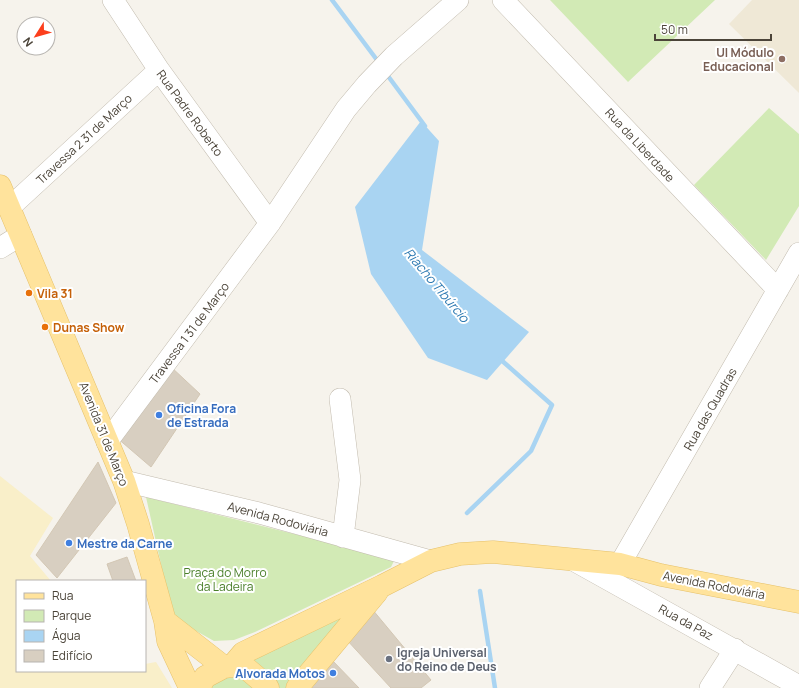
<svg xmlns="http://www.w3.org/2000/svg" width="799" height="688" viewBox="0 0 799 688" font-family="Manrope,sans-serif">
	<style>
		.education { fill: #efe8d6 }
		.green { fill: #d2eab5 }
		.sand { fill: #f9efc9 }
		.water { fill: #a9d4f2 }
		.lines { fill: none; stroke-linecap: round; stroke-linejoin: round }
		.stream { stroke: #a9d4f2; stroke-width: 4.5 }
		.building { fill: #d8cfc1; stroke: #d3c7b4 }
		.minor-casing { stroke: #c2bbae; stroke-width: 22 }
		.major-casing { stroke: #e6c16a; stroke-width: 23 }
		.minor { stroke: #fff; stroke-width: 21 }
		.major { stroke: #ffe39c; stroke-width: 22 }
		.education-dot { fill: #8d6e63; stroke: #fff; stroke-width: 1.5 }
		.food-dot { fill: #e8710a; stroke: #fff; stroke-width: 1.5 }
		.shop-dot { fill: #3f7fe0; stroke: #fff; stroke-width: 1.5 }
		.worship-dot { fill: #6b7280; stroke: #fff; stroke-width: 1.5 }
		.labels { text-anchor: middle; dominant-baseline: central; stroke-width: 4; stroke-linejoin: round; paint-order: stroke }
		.education-label { font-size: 12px; font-weight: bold; fill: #785e54; stroke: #fff; text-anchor: end }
		.street-label { font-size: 12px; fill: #4b4439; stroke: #fff }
		.food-label { font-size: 12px; font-weight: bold; fill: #c56008; stroke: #fff; text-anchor: start }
		.shop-label { font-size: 12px; font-weight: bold; fill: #366cbe; stroke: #fff; text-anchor: start }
		.park-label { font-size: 12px; fill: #4a7f2a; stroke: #fff }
		.worship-label { font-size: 12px; font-weight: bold; fill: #5b616d; stroke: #fff; text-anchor: start }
		.water-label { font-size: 13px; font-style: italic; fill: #2e7ab2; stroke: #fff }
	</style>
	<rect width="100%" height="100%" fill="#f6f3ec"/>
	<path class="education" d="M752,0H799V93L729,24Z"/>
	<path class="green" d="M550,0H715L628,82Z
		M769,108L799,134V206L766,260L694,185Z
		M146,497L395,559L391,567L255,632L234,640L214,641L173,618Z
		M357,600L288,688H272L242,657Z
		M235,677L248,682L253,688H210L222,678Z"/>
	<path class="sand" d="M0,476L53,518L30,556L51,581H17V671H145V664L156,662L172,688H0Z"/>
	<path class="water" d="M421,121L439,141L422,250L529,332L487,380L428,358L371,274L355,207Z"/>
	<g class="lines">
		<path class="stream" d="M332,0L380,64
			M385,72L425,126
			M467,513L531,451L552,405L500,359
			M480,591L495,688"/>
	</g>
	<path class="building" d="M170,366L200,394L151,467L116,437Z
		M98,462L116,503L57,578L36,555Z
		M127,557L136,581H113L107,564Z
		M372,609L431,680L421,688H391L346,639Z
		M331,659L359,688H310Z"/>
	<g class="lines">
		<g class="minor-casing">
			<path id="minor" d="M113,0L159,70L270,223
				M503,0L778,290
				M9,208L159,70
				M0,248L21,235
				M340,399L350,480L343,537
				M107,442L270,223L346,109L367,84L394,56L458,0
				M124,481L259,513L431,561
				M573,560L799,686
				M620,564L799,253
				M710,688L735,649"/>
		</g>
		<g class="major-casing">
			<path id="major" d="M0,186L124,481L138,524L165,621L168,641L190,688
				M165,621L224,667
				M232,666L243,653L382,586L431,561L460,554L493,552L620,564L661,575L799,602
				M199,688L205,677L224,667L232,666L246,668L266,685L268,688
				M297,688L377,592"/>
		</g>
		<use href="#minor" class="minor"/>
		<use href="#major" class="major"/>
	</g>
	<circle class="education-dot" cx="782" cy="59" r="4"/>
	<g class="food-dot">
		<circle cx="29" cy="293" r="4"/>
		<circle cx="45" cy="327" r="4"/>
	</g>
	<g class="shop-dot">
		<circle cx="159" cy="415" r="4"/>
		<circle cx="69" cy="543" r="4"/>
		<circle cx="333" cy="673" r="4"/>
	</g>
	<circle class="worship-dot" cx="389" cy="659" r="4"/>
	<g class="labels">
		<g class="education-label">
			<text x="774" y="52">UI Módulo<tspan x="774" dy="14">Educacional</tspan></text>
		</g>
		<g class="street-label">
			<text transform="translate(190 113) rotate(54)">Rua Padre Roberto</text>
			<text transform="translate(84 139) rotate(-43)">Travessa 2 31 de Março</text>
			<text transform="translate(640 145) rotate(47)">Rua da Liberdade</text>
			<text transform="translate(189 333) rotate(-53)">Travessa 1 31 de Março</text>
			<text transform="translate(710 409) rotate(-60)">Rua das Quadras</text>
			<text transform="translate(104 434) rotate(68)">Avenida 31 de Março</text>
			<text transform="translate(278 519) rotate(15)">Avenida Rodoviária</text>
			<text transform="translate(714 585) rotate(11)">Avenida Rodoviária</text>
			<text transform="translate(686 622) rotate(29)">Rua da Paz</text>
		</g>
		<g class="food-label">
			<text x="37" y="293">Vila 31</text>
			<text x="53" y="327">Dunas Show</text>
		</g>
		<g class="shop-label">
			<text x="167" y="408">Oficina Fora<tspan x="167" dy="14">de Estrada</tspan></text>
			<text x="77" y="543">Mestre da Carne</text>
			<text x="325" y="673" text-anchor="end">Alvorada Motos</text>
		</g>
		<g class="park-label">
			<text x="225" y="572">Praça do Morro<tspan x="225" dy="14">da Ladeira</tspan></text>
		</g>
		<g class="worship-label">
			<text x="397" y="652">Igreja Universal<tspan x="397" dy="14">do Reino de Deus</tspan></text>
		</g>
		<g class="water-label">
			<text transform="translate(437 285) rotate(50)">Riacho Tibúrcio</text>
		</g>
	</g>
	<rect x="16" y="580" width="130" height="92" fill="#ffffff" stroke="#b7b4b0"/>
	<rect x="24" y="593" width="20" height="6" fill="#ffe39c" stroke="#b7b4b0"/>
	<text x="52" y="600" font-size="12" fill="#4b4439">Rua</text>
	<rect x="24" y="610" width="20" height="12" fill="#d2eab5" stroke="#b7b4b0"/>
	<text x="52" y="620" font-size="12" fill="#4b4439">Parque</text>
	<rect x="24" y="630" width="20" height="12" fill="#a9d4f2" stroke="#b7b4b0"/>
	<text x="52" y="640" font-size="12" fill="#4b4439">Água</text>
	<rect x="24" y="650" width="20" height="12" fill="#d8cfc1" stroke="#b7b4b0"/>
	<text x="52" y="660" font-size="12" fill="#4b4439">Edifício</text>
	<g transform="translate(36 36) rotate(233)"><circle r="19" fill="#ffffff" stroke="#b7b4b0"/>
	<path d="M0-3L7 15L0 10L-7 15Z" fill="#fc3f1d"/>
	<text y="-6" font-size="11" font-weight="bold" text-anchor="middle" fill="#4b4439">N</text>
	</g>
	<path d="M655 34v6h116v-6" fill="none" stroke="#4b4439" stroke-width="2"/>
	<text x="661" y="34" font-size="12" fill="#4b4439" stroke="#ffffff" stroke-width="3" paint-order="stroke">50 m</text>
</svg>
